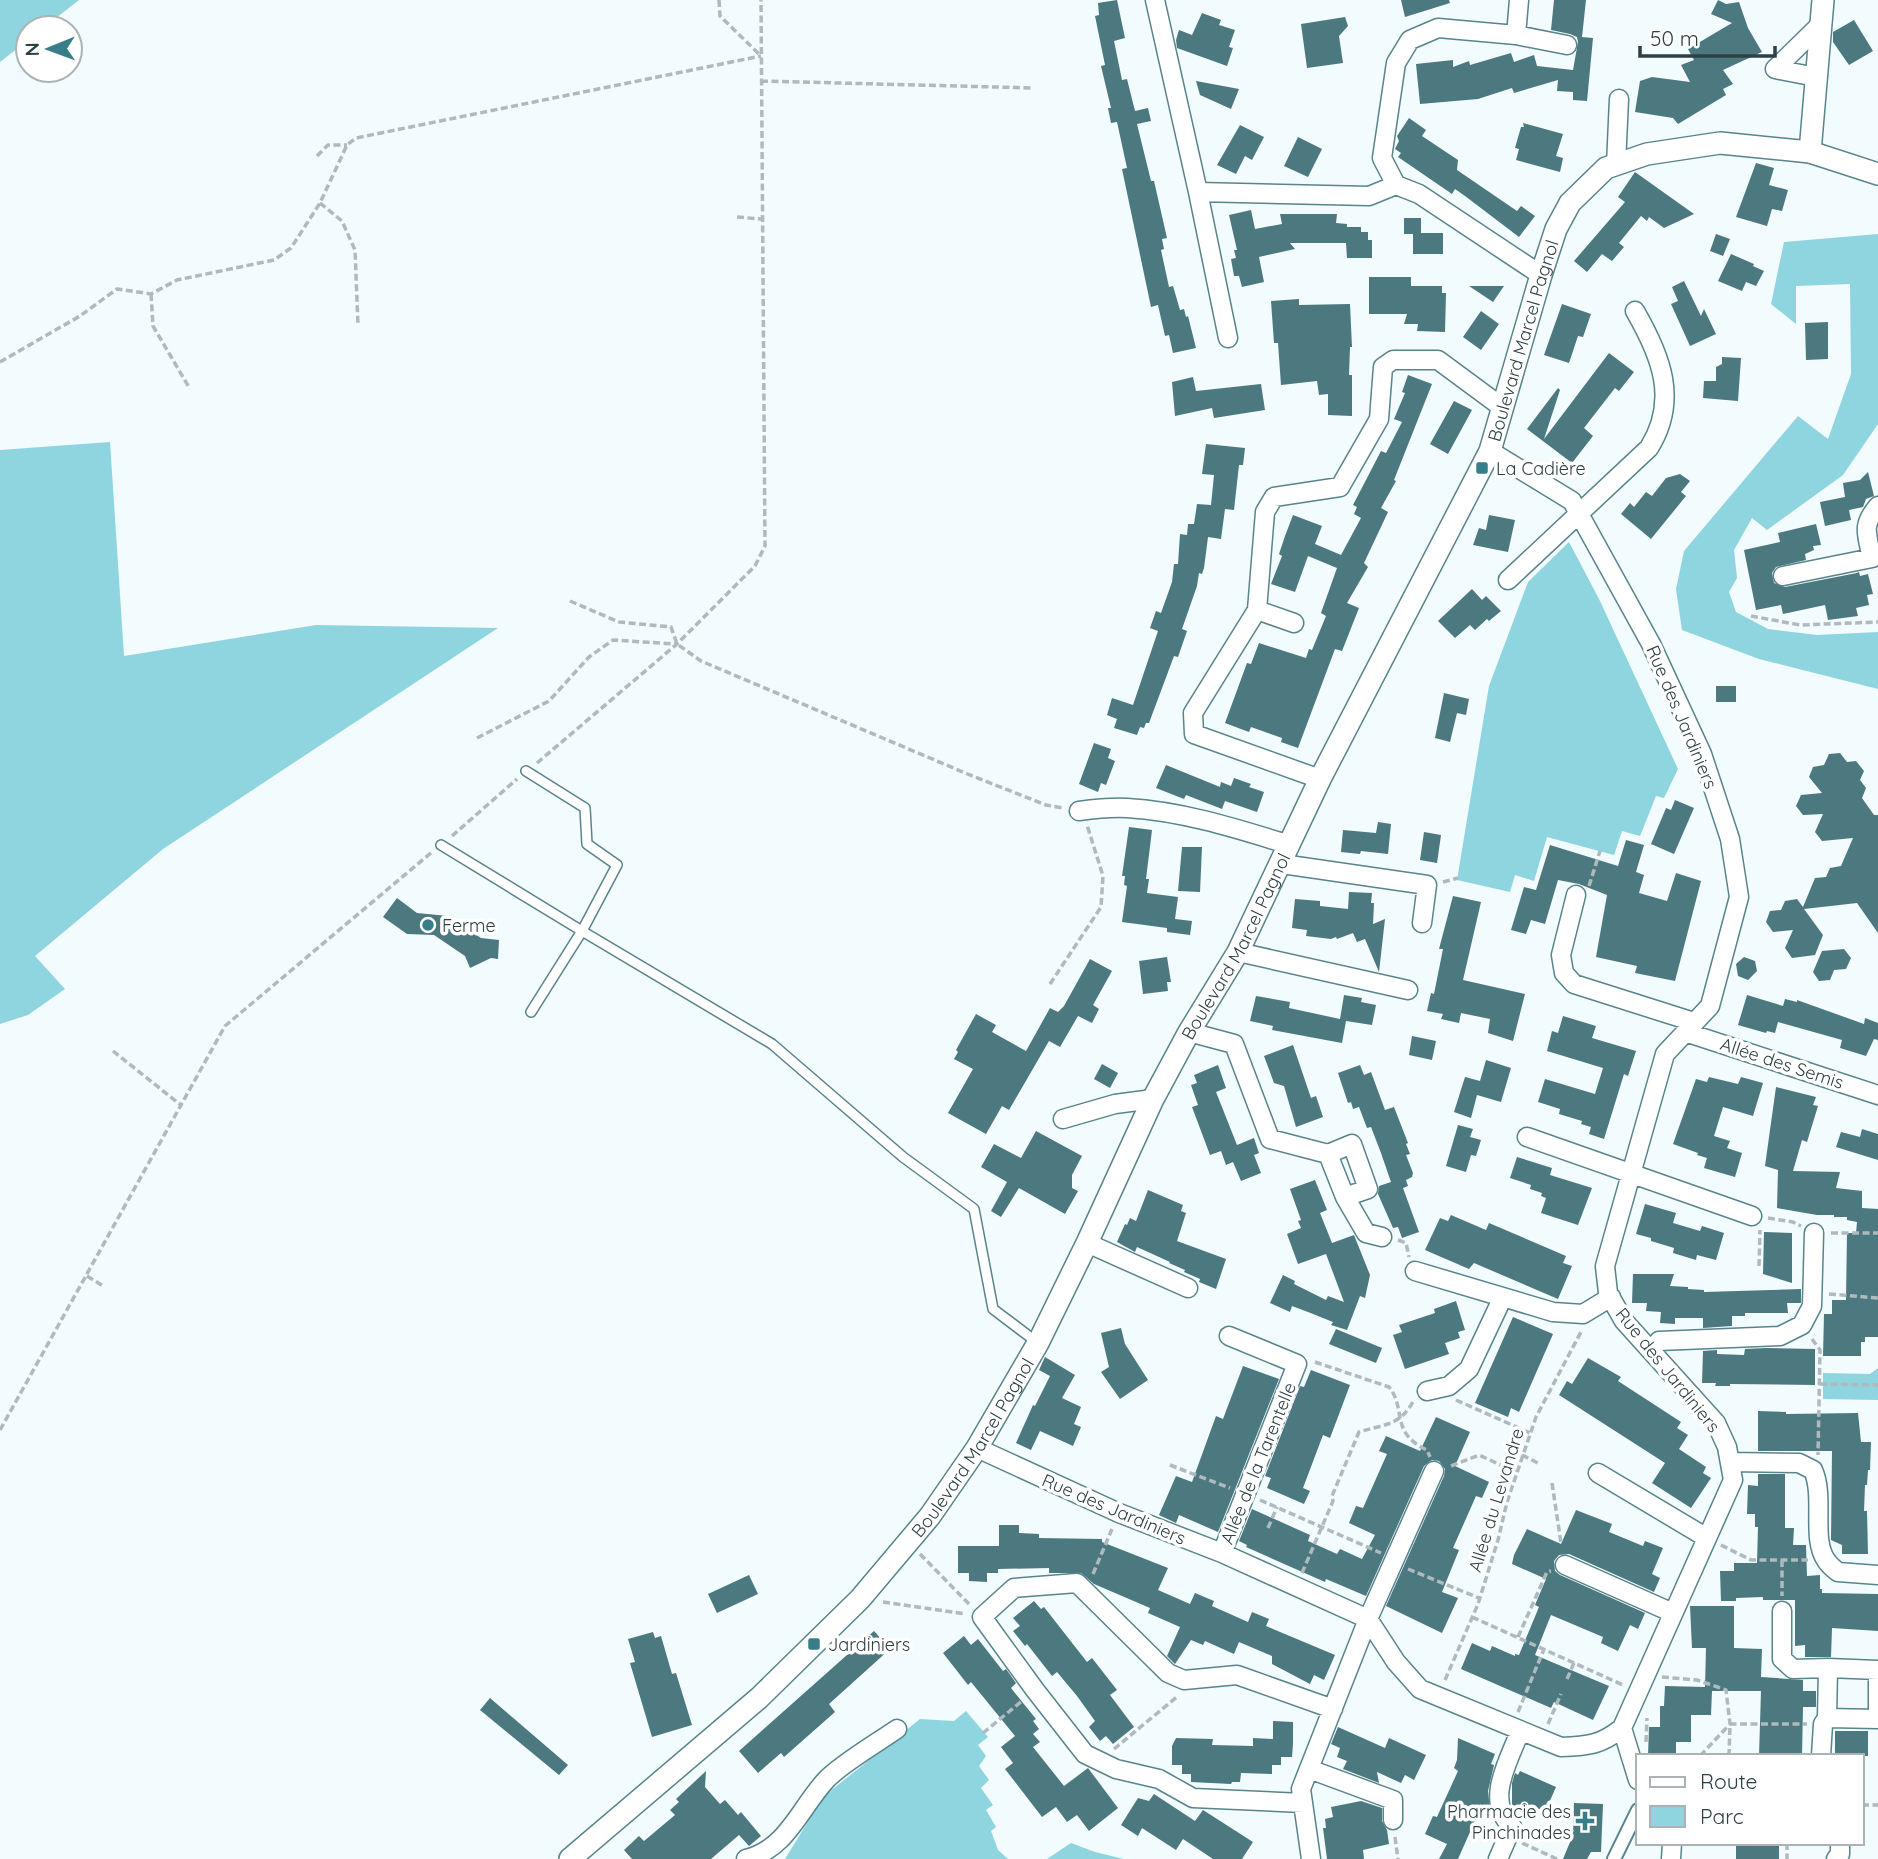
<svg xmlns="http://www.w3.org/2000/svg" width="1878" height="1859" viewBox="0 0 1878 1859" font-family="Quicksand,sans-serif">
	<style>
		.green { fill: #8ed5e0 }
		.building { fill: #4c787f }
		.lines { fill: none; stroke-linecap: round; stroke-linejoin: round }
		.service-casing { stroke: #58848b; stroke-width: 12 }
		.pedestrian-casing { stroke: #58848b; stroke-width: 16 }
		.minor-casing { stroke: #58848b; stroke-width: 21 }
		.tertiary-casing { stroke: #58848b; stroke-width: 24 }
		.path { stroke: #aebabd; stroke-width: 3.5; stroke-dasharray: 7 3.5; stroke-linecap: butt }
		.service { stroke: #fff; stroke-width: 9 }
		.pedestrian { stroke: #fff; stroke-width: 12 }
		.minor { stroke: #fff; stroke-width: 18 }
		.tertiary { stroke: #fff; stroke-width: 21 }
		.poi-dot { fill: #377e88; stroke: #fff; stroke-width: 2.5 }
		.labels { text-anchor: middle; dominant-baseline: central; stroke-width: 7; stroke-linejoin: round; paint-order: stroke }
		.street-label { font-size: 18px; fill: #2d4044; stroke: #fff }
		.poi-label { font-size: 18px; fill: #2d4044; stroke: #fff; text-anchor: start }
	</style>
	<rect width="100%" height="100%" fill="#f2fbfd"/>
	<path class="green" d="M0,0H79L43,28H28V40L0,62Z
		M1878,234V424L1843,475L1767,530L1752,518L1734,550L1737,578L1729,592L1736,612L1768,629L1817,635L1878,632V689L1759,659L1682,630L1676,589L1684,551L1798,416L1828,439L1851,374L1850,284L1796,286V324L1771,304L1784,242Z
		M110,442L124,656L316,625L498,628L163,849L35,956L65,989L28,1015L0,1024V450Z
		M1569,542L1599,599L1678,769L1664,798L1656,796L1640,836L1622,831L1614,855L1547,837L1534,881L1515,875L1510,892L1457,880L1489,686L1528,582Z
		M1878,1368V1400L1823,1399V1373L1870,1374Z
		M966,1711L988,1737L978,1745L986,1756L979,1766L989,1780L981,1788L993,1805L986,1810L996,1827L991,1831L998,1850L1008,1859H785L823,1797L920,1719L954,1721Z
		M1071,1843L1095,1852L1124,1859H1047Z"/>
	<path class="building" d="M1117,0L1125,38L1114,41L1122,80L1127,79L1135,111L1148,108L1151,121L1137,124L1151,181H1154L1167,238L1162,239L1164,249L1161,250L1169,287L1173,286L1180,310L1184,309L1186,317L1188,316L1196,348L1173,353L1169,335L1165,336L1158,305L1151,307L1122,169L1127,168L1117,122L1111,123L1108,108H1111L1101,66L1105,65L1095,16L1099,15L1098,3Z
		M1401,0H1449L1450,3L1405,17Z
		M1554,0H1586L1582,37L1593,38L1587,101L1573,100V92L1557,91L1558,80L1514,93L1512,88L1478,99L1420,104L1416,64L1453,60V67L1469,61L1470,65L1511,53L1514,62L1534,55L1537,66L1573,70L1578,42L1577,37L1570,34L1551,30Z
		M1718,0L1726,4L1739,2L1748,28L1762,52L1723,70L1733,84L1723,89L1726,95L1678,124L1673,118L1635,112L1640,81L1652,77L1690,82L1681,65L1694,60L1688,49L1732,23L1711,14Z
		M1202,13L1221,20L1219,25L1235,30L1229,47L1233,48L1227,66L1177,48L1176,40L1179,30L1192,35Z
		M1345,17L1348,26L1339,36L1343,63L1307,68L1301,24Z
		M1854,20L1873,51L1849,65L1833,42V32Z
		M1196,81L1239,89L1231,109L1200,95Z
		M1409,118L1426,130L1422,136L1458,160L1457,170L1517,211L1521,206L1535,216L1519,237L1465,196L1455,189L1452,194L1398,157L1401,153L1395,149L1399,141L1397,136Z
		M1523,123L1563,134L1556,156L1563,158L1560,172L1516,160L1519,149L1515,148L1521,127H1524Z
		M1240,125L1264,137L1252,160L1245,156L1236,174L1217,165Z
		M1298,137L1322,149L1308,177L1284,166Z
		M1756,163L1774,168L1769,185L1788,190L1782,211L1772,209L1767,226L1736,217Z
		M1635,172L1694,214L1664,228L1649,217L1647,221L1641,216L1619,243L1624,247L1612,261L1602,254L1587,272L1574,261L1625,202L1618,197Z
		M1251,210L1255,229L1282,224L1280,214H1337L1336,223L1347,224V227H1361V232H1368V240H1372V258H1347L1346,243H1290L1295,249L1259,257L1264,282L1242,287L1239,276H1234L1231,259L1236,258L1234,250H1237L1229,215Z
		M1404,218H1421V233H1443V254H1413V234H1404Z
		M1716,234L1730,239L1723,256L1710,251Z
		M1731,254L1754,264L1753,266L1764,271L1756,286L1746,282L1742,291L1718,281Z
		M1369,277H1411V286H1442V293H1446L1445,332L1417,331L1418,324H1404L1407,314H1369Z
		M1684,281L1701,316L1704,309L1716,334L1690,346L1671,304L1678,301L1672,287Z
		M1469,286H1504L1493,302Z
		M1299,299V305L1350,304L1352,347H1350L1349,375H1352V416L1328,415V394L1319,395L1317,381L1281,385L1278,343H1274L1271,301Z
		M1562,304L1591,314L1583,337L1578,336L1569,363L1544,355Z
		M1481,311L1499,324L1481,350L1463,337Z
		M1828,322V359L1806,360L1805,323Z
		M1609,353L1634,372L1619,391L1615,388L1584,428L1593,436L1572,463L1527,429L1558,388L1560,390L1544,439Z
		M1722,357L1741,358L1738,401L1703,398L1704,381H1716V367L1722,364Z
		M1408,375L1432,384L1394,480L1396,481L1381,508L1388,512L1364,563L1368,567L1347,603L1359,608L1342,651L1335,649L1298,748L1281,742L1282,738L1251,727L1249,732L1225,723L1247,663L1251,664L1259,643L1306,658L1309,649L1312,650L1326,616L1321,613L1337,568L1308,556L1295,592L1271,584L1282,556L1279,554L1285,536L1293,515L1322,526L1315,544L1341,555L1361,518L1354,514L1357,507L1353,505L1381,451L1386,453L1402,422L1394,419L1405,393L1402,392Z
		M1193,377L1196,391L1261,384L1265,410L1214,418L1212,408L1175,416L1172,382Z
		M1454,401L1472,410L1448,454L1430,444Z
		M1206,444L1245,448L1243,465H1239L1234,510L1225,509L1221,539L1208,537L1204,568L1202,574L1199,573L1197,586L1182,629L1187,631L1178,657L1174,656L1149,723H1146L1144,728L1140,727L1137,735L1114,728L1117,719L1107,715L1112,698L1133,705L1158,631L1150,628L1156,611L1161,613L1172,582L1174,564H1178L1180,534L1187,535L1188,524H1194L1197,504L1211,505L1214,475L1202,474Z
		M1868,472L1874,496L1866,499L1863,507L1849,510L1851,520L1825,526L1820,502L1845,497L1843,483L1860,480Z
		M1680,474L1690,481L1681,492L1686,496L1651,539L1621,514L1630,503L1634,507L1646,492L1652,496L1666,478Z
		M1489,515L1515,520L1508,552L1473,545L1479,528L1486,530Z
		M1816,524L1821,545L1813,546L1814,550L1805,554L1806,560L1776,567L1772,573L1774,583L1785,587L1857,573L1859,572L1860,576L1868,574L1873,594L1867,595L1869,605L1856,608L1858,616L1828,620L1825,605L1783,614L1781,605L1756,610L1744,550L1780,542L1778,533Z
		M1472,589L1482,600L1486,596L1501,611L1489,621L1487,619L1475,630L1470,625L1455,638L1438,621Z
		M1716,686H1736V702H1716Z
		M1444,693L1469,699L1466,715L1457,713L1450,742L1435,738Z
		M1094,743L1111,749L1108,758L1115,761L1106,785L1101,783L1098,792L1079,784Z
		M1840,753L1847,762L1856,761L1864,771L1860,780L1866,788L1862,798L1874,815H1878V933L1857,903L1804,909L1823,935L1815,955L1792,958L1785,948L1793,930L1773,932L1766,922L1770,911L1781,910L1785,901L1797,899L1803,907L1815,878L1826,877L1830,868L1841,866L1853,838L1822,841L1815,832L1823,814L1803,815L1796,806L1801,795L1822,793L1809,777L1813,767L1824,765L1829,754Z
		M1166,765L1220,787L1221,782L1231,786L1234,778L1251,784L1249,787L1264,792L1257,812L1225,801L1222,809L1186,795L1184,799L1156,788Z
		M1675,800L1694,808L1674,854L1651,844L1666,808L1671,810Z
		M1378,822L1391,824L1388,854L1361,851L1360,854L1341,852L1343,830L1376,833Z
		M1129,827L1152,830L1146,879H1149L1147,893L1178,897L1175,919L1192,921L1190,935L1167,932V928L1122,922L1127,886L1124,885L1125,876H1122Z
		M1424,832L1441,835L1437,863L1420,860Z
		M1626,840L1644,845L1636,872L1644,875L1639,893L1667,901L1676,873L1701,881L1675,981L1635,973L1637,966L1596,957L1607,895L1579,884L1558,880L1545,924L1531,920L1526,934L1511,930L1524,887L1536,890L1550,845L1618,866Z
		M1182,847H1202L1200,892L1178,891Z
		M1349,892L1372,893L1371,903H1374L1373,924L1385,919L1379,972L1365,939L1357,942L1353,933L1337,939L1336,937L1331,939L1306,936L1307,930L1292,928L1295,899L1320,901V906L1348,909Z
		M1453,896L1481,902L1463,980L1525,994L1513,1041L1488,1033L1490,1019L1461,1013L1459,1023L1441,1019L1443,1014L1427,1011L1431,993L1434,994L1443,949H1439Z
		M397,898L417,913L448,916L481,938L499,940L498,959L491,958L470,968L465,956L434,935L407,934L383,917Z
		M1844,949L1851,958L1846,969L1834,970L1830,980L1819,981L1813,972L1822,951Z
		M1167,957L1171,982H1167L1168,991L1143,994L1139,961Z
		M1744,957L1755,961L1757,971L1748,980L1738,976L1736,964Z
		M1090,959L1112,971L1093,1005L1099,1009L1092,1023L1078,1016L1060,1047L1049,1041L1009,1110L1002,1106L986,1134L948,1113L973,1069L954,1059L958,1052L956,1050L976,1014L996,1025L992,1032L1026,1051L1050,1008L1058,1012L1064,1006Z
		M1344,995L1362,998L1361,1002L1376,1005L1372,1025L1346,1021L1342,1043L1272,1030L1273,1026L1250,1021L1256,996L1290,1002L1289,1008L1340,1019Z
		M1747,995L1783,1006L1785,999L1797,1002V1000L1864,1024L1865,1018L1878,1023V1040L1874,1039L1866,1056L1840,1048L1842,1040L1778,1022L1775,1033L1767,1031L1766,1033L1738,1025Z
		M1563,1016L1596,1026L1592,1038L1636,1051L1628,1076L1624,1074L1604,1139L1589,1134L1591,1127L1581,1124L1582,1121L1559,1114L1560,1109L1538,1102L1545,1079L1595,1094L1603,1068L1547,1051L1552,1031L1558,1033Z
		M1412,1036L1436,1041L1432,1060L1409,1055Z
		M1293,1045L1311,1098L1316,1096L1323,1117L1296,1127L1284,1086L1274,1083L1264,1056Z
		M1486,1060L1511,1068L1501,1102L1477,1095L1471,1118L1454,1112L1465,1077L1480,1081Z
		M1102,1064L1118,1073L1110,1088L1094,1079Z
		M1218,1065L1226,1088L1216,1092L1237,1145L1254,1138L1259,1153L1254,1155L1261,1173L1241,1181L1233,1162L1226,1165L1221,1151L1210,1155L1192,1107L1198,1105L1191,1085L1197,1083L1194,1075Z
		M1360,1065L1364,1075L1371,1072L1385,1110L1394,1107L1408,1143L1406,1144L1410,1154L1406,1155L1413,1173L1412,1177L1406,1180L1408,1186L1403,1188L1419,1232L1402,1238L1398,1227L1393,1228L1378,1194L1379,1186L1391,1182L1381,1153L1371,1127L1367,1128L1359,1107L1353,1109L1351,1102L1348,1103L1338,1073Z
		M1709,1077L1738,1084L1741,1077L1763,1083L1753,1116L1723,1107L1714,1136L1730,1141L1727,1148L1742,1153L1735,1177L1704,1168L1707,1158L1697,1155L1698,1153L1673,1144L1696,1079L1707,1082Z
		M1776,1087L1816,1097L1813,1105L1818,1106L1807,1142L1802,1140L1793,1171L1840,1172L1836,1188L1862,1191V1208L1878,1209V1337H1865V1342H1861V1356H1823L1824,1314H1832V1300H1846L1847,1233H1856L1857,1222L1847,1220V1217H1834V1215H1817L1777,1208L1778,1170L1765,1166Z
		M1458,1125L1473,1129L1470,1137L1481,1140L1476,1156L1471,1155L1466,1172L1446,1166Z
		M1862,1129L1878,1134V1160L1836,1147L1841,1132L1860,1137Z
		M1036,1131L1082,1156L1072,1175V1188L1078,1191L1065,1214L1019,1188L1001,1217L991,1211L1007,1182L981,1167L994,1144L1021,1158Z
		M1517,1157L1552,1168L1550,1175L1592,1188L1578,1225L1541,1213L1546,1198L1541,1196L1542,1193L1530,1189L1531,1185L1510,1178Z
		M1315,1180L1327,1210L1320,1213L1332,1243L1354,1235L1370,1275L1365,1298L1360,1296L1347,1330L1331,1325L1333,1322L1308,1312L1292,1306L1290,1312L1270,1303L1283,1275L1295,1281L1294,1284L1326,1300L1328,1296L1344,1302L1326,1254L1298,1264L1287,1234L1301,1228L1298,1221L1301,1220L1290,1189Z
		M1148,1190L1183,1205L1181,1211L1186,1213L1177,1241L1226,1259L1216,1289L1199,1282L1200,1279L1184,1272L1185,1270L1169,1263L1170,1262L1137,1247L1135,1252L1117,1242L1125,1224L1127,1225L1130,1218L1136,1221Z
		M1645,1204L1676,1213L1673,1223L1700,1231L1702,1226L1724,1233L1716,1260L1697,1255L1696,1260L1673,1253L1674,1248L1651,1241V1238L1636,1234Z
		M1451,1215L1486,1230L1489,1223L1566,1256L1563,1263L1572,1266L1558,1299L1474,1263L1469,1269L1425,1250L1440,1218L1448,1221Z
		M1764,1232L1792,1233V1283L1763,1274Z
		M1633,1274H1674L1670,1286L1688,1287V1289L1704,1290V1292L1801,1289V1303H1787L1788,1313H1745V1316H1732V1326L1703,1328V1318H1675V1324L1660,1323L1661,1312L1646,1311L1647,1303H1632Z
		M1456,1301L1465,1330L1458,1332L1460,1338L1445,1343L1449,1354L1405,1369L1393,1335L1402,1332L1399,1325L1435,1313L1434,1309Z
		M1513,1317L1553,1334L1519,1412L1511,1408L1508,1417L1475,1403Z
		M1121,1328L1125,1344L1148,1380L1120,1399L1101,1372L1109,1367L1101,1333Z
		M1336,1329L1382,1348L1376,1363L1329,1344Z
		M1766,1348L1815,1349V1385L1730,1384V1386H1715L1716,1383H1702L1703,1351L1717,1350V1354L1744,1355L1745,1349Z
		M1045,1357L1075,1375L1062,1398L1081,1407L1074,1424L1081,1427L1073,1446L1040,1431L1031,1450L1016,1443L1033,1405L1035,1406L1050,1376L1039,1370Z
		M1588,1358L1621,1377L1618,1381L1681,1422L1677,1428L1688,1435L1679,1449L1706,1467L1703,1473L1711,1478L1691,1508L1652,1483L1665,1463L1559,1395L1567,1381L1572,1384Z
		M1243,1366L1279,1379L1218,1532L1179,1515L1176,1523L1159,1515L1176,1476L1192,1482L1216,1416L1223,1419Z
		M1311,1370L1350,1385L1330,1438L1323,1435L1303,1488L1310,1491L1304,1504L1267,1488L1271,1478L1265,1476L1300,1386L1304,1387Z
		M1758,1411L1786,1412V1414L1858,1413L1861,1442H1871L1870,1470H1868L1867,1485H1865L1864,1511H1867L1868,1554H1842V1545L1831,1540L1832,1451H1758Z
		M1436,1417L1470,1432L1455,1466L1489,1482L1482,1498L1476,1496L1453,1548L1459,1550L1442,1592L1458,1598L1442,1633L1386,1606L1444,1476L1445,1469L1439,1461L1432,1460L1424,1466L1366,1596L1326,1579L1325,1582L1246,1547L1247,1545L1239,1541L1252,1509L1310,1535L1308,1541L1337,1554L1340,1549L1362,1559L1375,1535L1349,1523L1356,1506L1363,1508L1387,1454L1379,1451L1386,1436L1420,1451Z
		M1758,1474H1785V1528H1794L1793,1545H1806L1807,1576L1820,1575V1589H1822V1593L1878,1594V1631L1832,1628L1831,1657H1805V1645L1795,1646V1600H1763V1597L1736,1598V1601H1721L1720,1571H1734V1563H1757L1758,1527H1755V1514H1747L1748,1485L1758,1486Z
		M1576,1510L1612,1524L1609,1532L1643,1546L1645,1541L1663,1548L1652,1574L1660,1578L1654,1592L1569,1554L1559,1555L1554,1561L1555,1571L1560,1575L1645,1613L1638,1629L1630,1625L1618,1651L1601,1643L1603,1637L1551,1615L1535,1655L1609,1686L1593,1720L1554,1702L1551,1708L1461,1669L1472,1643L1490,1651L1492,1646L1515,1656V1654L1519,1655L1539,1607L1535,1605L1546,1579L1512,1564L1514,1555L1527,1529L1561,1544Z
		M999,1525H1019V1533L1039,1534V1538L1102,1539V1542L1168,1568L1158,1590L1190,1604L1195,1593L1214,1601L1212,1606L1248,1622L1252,1612L1269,1619L1266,1626L1335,1655L1324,1680L1314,1675L1310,1684L1272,1664V1656L1239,1642L1234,1654L1205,1641L1203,1645L1191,1640L1175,1664L1167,1656L1180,1627L1148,1613L1150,1608L1094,1584L1081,1573H1049V1568L998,1569V1573H987V1582L969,1581V1573H958V1546H999Z
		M749,1575L758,1594L717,1613L708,1594Z
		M1034,1601L1041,1609L1044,1607L1087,1662L1092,1658L1117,1690L1110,1695L1134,1727L1113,1744L1106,1736L1100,1741L1089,1727L1095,1721L1077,1696L1057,1672L1052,1676L1027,1644L1025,1646L1013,1631L1020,1626L1013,1618Z
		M1690,1606H1734V1648L1762,1649L1761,1677L1803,1680V1691H1816V1707H1803L1802,1756H1759L1761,1691H1712L1711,1715H1691V1742H1676V1756H1648L1649,1727H1660V1706H1664L1665,1686L1705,1687L1706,1648H1692Z
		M874,1631L890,1649L829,1704L835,1712L784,1757L781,1753L758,1773L739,1751Z
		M653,1632L655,1638L661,1636L672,1674L676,1673L692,1725L652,1737L630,1663L635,1662L628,1639Z
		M964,1636L971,1645L978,1639L1003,1671L1006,1669L1016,1683L1011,1688L1036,1719L1033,1721L1039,1729L1033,1734L1040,1742L1033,1747L1064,1786L1088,1768L1118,1808L1089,1831L1077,1815L1067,1822L1056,1807L1042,1817L1005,1769L1013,1763L1001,1747L1015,1736L971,1682L968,1685L943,1653Z
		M490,1698L568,1765L559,1775L480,1710Z
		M1273,1721L1293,1722V1744L1292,1757H1281V1765H1272V1774L1241,1773L1240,1782H1232L1231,1784L1191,1782V1774H1182V1765H1172V1746L1176,1738L1213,1739L1212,1745L1253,1746V1738L1273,1739Z
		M1338,1727L1385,1748L1389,1738L1426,1755L1414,1780L1405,1775L1401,1783L1377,1772L1379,1783L1343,1769L1347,1761L1337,1757L1340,1748L1331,1744Z
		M1835,1731H1868V1756H1835Z
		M1458,1738L1495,1754L1491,1764L1494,1765L1488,1791L1490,1810L1486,1817L1478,1814L1458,1859H1439L1447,1844L1425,1834L1433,1816L1437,1817L1458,1771L1454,1768L1457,1760Z
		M706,1771L705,1787L720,1804L725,1800L738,1815L741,1812L761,1836L749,1846L739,1835L711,1859H632L624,1850L639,1836L644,1841L675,1815L670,1810L679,1802L676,1799Z
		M1520,1771L1556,1787L1545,1812L1535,1807L1532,1814L1512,1805V1783L1515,1773L1518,1775Z
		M1154,1794L1195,1821L1203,1810L1253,1842L1242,1859H1213L1183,1839L1176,1850L1142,1828L1138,1836L1121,1825L1138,1798L1149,1801Z
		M1361,1801L1382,1808V1821L1387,1830L1389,1844L1363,1850L1364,1859H1327L1323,1828H1326L1325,1819L1333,1817L1331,1807Z
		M1574,1803L1603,1804L1601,1852H1591L1587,1859H1563L1573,1835Z
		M1736,1843H1779V1859H1736Z"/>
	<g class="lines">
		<g class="service-casing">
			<path id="service" d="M526,771L585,808L587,844L617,865L582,931L531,1012
				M441,845L582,931L772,1044L903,1157L974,1209L993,1309L1038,1343"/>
		</g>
		<g class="pedestrian-casing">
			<path id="pedestrian" d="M1614,1859L1638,1810"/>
		</g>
		<g class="minor-casing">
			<path id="minor" d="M1155,0L1198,192L1369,196L1396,185
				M1516,35L1519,0
				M1816,77L1775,69L1820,25
				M1616,165L1619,99
				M1198,192L1228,338
				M1541,275L1419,194L1396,185L1382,158L1396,63L1410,40L1438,28L1516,35L1567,45
				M1783,576L1872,558C1867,534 1861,526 1878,506
				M1508,580L1649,448C1679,400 1661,356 1635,311
				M1257,610L1294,623
				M1320,779L1194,734L1193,713L1257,610L1265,512L1274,497L1340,487L1379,419L1383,367L1393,360H1438L1503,408
				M1079,811C1094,809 1111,807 1127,808C1182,811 1238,829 1290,845
				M1282,864L1427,885L1422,923
				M1576,895L1561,955L1564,973L1574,984L1694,1022
				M1238,952L1408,990
				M1189,1032L1234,1044L1270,1139L1328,1154L1345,1197L1366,1233L1382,1237
				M1685,1032L1878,1095
				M1063,1119L1115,1104L1153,1099
				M1527,1137L1752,1216
				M1328,1154L1352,1144L1368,1189L1345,1197
				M1087,1243L1188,1288
				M1415,1271L1553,1312L1583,1314L1611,1297
				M1651,1351L1659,1341L1780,1336L1802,1325L1812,1306L1814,1233
				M1427,1391L1449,1386L1469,1369L1502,1299
				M977,1448L1119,1513L1222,1553L1368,1619L1396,1662L1420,1689L1561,1747C1588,1746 1601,1745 1622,1728L1733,1480L1727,1447L1716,1423L1624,1321L1608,1293L1605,1266L1665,1054L1710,1006L1739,897L1730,839L1702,754L1651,644L1572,501L1490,451
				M1730,1462L1799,1463L1813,1470C1825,1496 1811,1539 1826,1560C1829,1565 1834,1569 1838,1572L1878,1575
				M1598,1473L1707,1538
				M1222,1553L1297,1364L1229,1336
				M1565,1565L1673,1613
				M1782,1611V1659L1793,1669L1828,1668L1827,1718L1823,1724L1821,1756
				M1828,1668L1878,1670V1719
				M1827,1718L1878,1719
				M1622,1728L1638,1780
				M1309,1769L1393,1800V1820
				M1303,1803L1193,1798L1159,1779L1116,1769L1085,1754L1035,1690L982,1617L1014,1588L1077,1583L1168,1673L1184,1680L1237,1675L1333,1709
				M746,1859C787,1849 800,1808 826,1780C841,1764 877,1743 897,1729
				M1311,1859L1301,1789L1368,1619L1434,1471
				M1498,1859L1512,1827C1484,1800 1509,1761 1520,1731
				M1671,1859L1672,1843
				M1836,1859L1840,1854V1843"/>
		</g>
		<g class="tertiary-casing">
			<g id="tertiary">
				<path d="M1810,152L1823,0"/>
				<path id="s1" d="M570,1859L759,1698L860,1599L930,1516L977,1448L1038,1343L1087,1243L1153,1099L1189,1032L1238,952L1320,779L1490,451L1541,275L1556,229L1570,203L1606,168L1647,154L1720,143L1810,152L1878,174"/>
			</g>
		</g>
		<path class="path" d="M719,0L720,16L761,56
			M761,81L1034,88
			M317,156L328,145H347
			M320,203L342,221L355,250L358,325
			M737,217L761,219
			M151,294L153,326L190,389
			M0,362L80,316L117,289L151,294L177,280L274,260L291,248L320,203L347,145L356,138L761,56
			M570,601L619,622L671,627L677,644L701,661L970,775L1046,805L1063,808
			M1751,616L1800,625L1878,622
			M477,738L549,701L589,657L613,640L675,644
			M537,763L677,644L755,566L765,546L761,0
			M452,836L517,779
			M1443,882L1458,878
			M1589,886L1600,851
			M1050,984L1101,907L1103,876L1087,825
			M113,1051L182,1106
			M1768,1218L1793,1222L1801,1226
			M1831,1233H1878
			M1398,1240L1406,1243L1409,1257
			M1759,1266L1760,1230
			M87,1276L103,1286
			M1829,1294L1878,1298
			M1812,1339L1820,1350L1818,1455
			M1315,1362L1389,1387C1407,1409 1389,1432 1427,1450L1430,1457
			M1820,1384L1878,1385
			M1456,1400L1530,1433
			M0,1430L225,1026L432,852
			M1522,1455L1538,1463
			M1170,1465L1230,1488
			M1451,1466L1479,1455L1516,1472
			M1552,1483L1561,1543
			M1260,1500L1381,1553
			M1268,1528L1277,1507
			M1721,1545L1751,1560H1808
			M920,1554L971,1606
			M1782,1560V1596
			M1408,1569L1479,1598
			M1302,1573L1333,1501L1332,1496L1359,1432C1385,1424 1400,1426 1414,1400
			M1093,1574L1112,1529
			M883,1602L966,1614
			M1472,1617L1623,1685
			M1518,1637L1547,1572L1551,1571
			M1662,1677L1697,1680L1726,1690L1730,1724L1700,1756
			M1567,1679L1574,1663
			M1445,1680L1478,1604L1498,1540L1507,1502L1536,1417L1582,1330
			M1518,1712L1544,1649
			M1548,1724L1561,1694
			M983,1733L1022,1701
			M1646,1742L1647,1718
			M1114,1749L1178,1696
			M1729,1756L1730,1724H1807
			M1862,1805H1878
			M1395,1837L1398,1859
			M1522,1843L1557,1859
			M1787,1843V1859"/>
		<use href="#service" class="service"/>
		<use href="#pedestrian" class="pedestrian"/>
		<use href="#minor" class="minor"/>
		<use href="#tertiary" class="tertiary"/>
	</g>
	<g class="poi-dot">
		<rect x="1475" y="461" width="14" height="14" rx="3.5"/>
		<circle cx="428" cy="925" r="7"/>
		<rect x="807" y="1637" width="14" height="14" rx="3.5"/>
		<path d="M1581.5 1810.5h7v7h7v7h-7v7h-7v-7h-7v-7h7z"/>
	</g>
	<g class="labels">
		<g class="street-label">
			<text stroke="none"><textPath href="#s1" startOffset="1818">Boulevard Marcel Pagnol</textPath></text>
			<text transform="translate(1682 717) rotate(67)">Rue des Jardiniers</text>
			<text stroke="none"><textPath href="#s1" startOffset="1146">Boulevard Marcel Pagnol</textPath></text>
			<text transform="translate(1782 1063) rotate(18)">Allée des Semis</text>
			<text transform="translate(1668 1370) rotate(51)">Rue des Jardiniers</text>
			<text stroke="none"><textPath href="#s1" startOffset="579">Boulevard Marcel Pagnol</textPath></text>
			<text transform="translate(1258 1463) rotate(-68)">Allée de la Tarentelle</text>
			<text transform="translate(1496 1500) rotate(-73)">Allée du Levandre</text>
			<text transform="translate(1114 1509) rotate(23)">Rue des Jardiniers</text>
		</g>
		<g class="poi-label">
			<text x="1496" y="468">La Cadière</text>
			<text x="442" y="925">Ferme</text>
			<text x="828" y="1644">Jardiniers</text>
			<text x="1571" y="1811" text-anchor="end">Pharmacie des<tspan x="1571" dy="21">Pinchinades</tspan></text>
		</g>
	</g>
	<rect x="1636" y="1754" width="228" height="91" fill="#ffffff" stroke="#abb3b4" stroke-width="2"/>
	<rect x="1650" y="1777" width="35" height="10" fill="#ffffff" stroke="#abb3b4" stroke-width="2"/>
	<text x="1700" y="1789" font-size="21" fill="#2d4044">Route</text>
	<rect x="1650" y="1806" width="35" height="21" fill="#8ed5e0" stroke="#abb3b4" stroke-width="2"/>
	<text x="1700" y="1824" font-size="21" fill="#2d4044">Parc</text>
	<g transform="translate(49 49) rotate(269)"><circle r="33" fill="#ffffff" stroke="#abb3b4" stroke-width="2"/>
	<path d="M0-5L12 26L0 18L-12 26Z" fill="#377e88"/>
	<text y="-10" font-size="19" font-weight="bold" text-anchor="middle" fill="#2d4044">N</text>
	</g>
	<path d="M1640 46v10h135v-10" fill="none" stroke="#2d4044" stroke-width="3.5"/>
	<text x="1650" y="46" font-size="21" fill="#2d4044" stroke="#ffffff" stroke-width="5" paint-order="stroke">50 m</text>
</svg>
